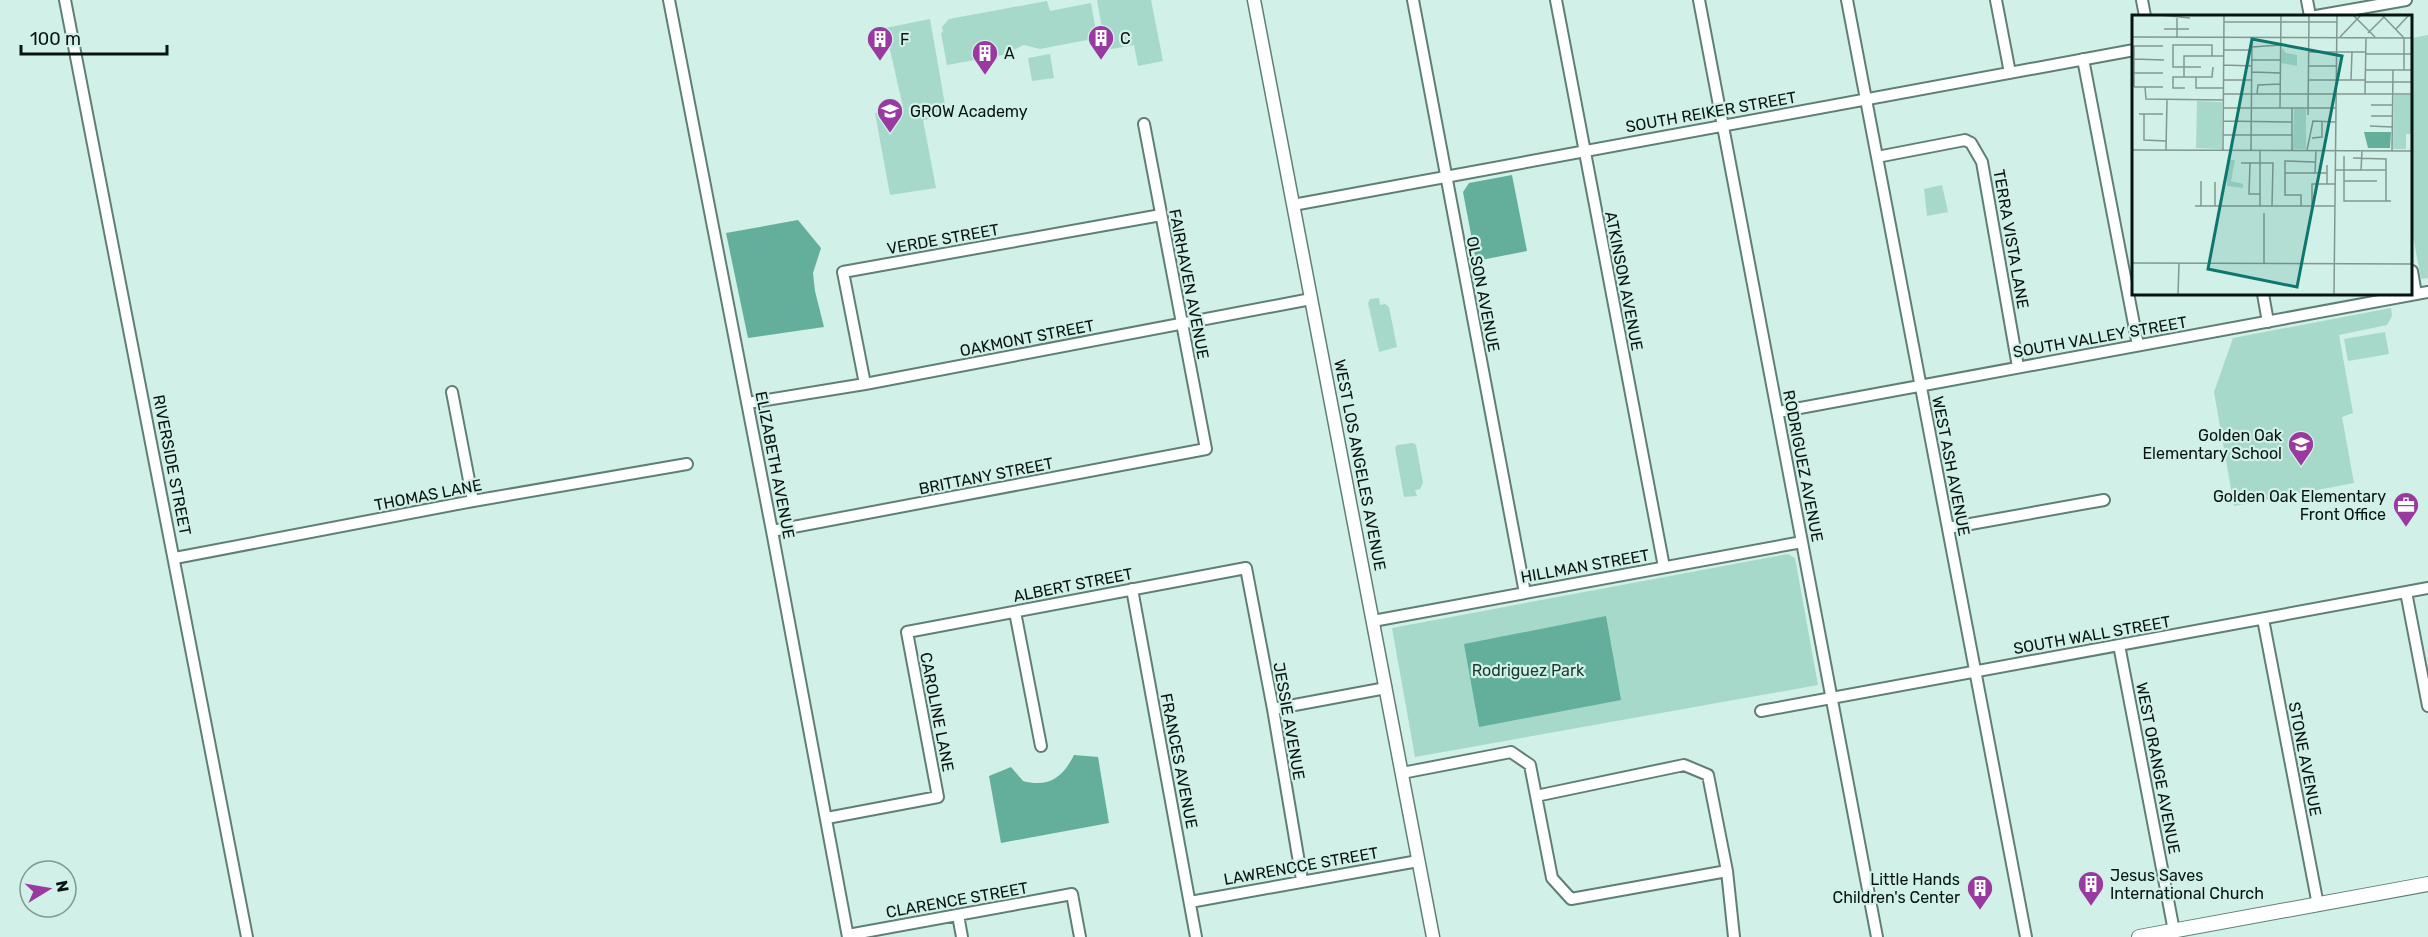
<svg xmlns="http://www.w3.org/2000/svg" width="2428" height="937" viewBox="0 0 2428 937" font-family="Rubik,sans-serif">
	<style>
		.green { fill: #a6d9ca }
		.water { fill: #63af9c }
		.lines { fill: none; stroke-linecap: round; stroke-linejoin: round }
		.minor-casing { stroke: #617e75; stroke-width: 14 }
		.tertiary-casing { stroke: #617e75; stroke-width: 15 }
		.secondary-casing { stroke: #617e75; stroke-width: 16 }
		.minor { stroke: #fff; stroke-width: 10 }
		.tertiary { stroke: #fff; stroke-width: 12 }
		.secondary { stroke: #fff; stroke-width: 14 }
		.labels { text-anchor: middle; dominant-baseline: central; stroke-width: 4.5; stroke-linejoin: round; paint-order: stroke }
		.poi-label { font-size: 16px; fill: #081411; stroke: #d1f0e7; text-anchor: start }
		.street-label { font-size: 16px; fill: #081411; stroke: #d1f0e7 }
		.park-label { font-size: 16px; fill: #173b32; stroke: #d1f0e7 }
		.inset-road { fill: none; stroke: #819891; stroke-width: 1.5 }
		.view { fill: #0f766e; fill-opacity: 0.15; stroke: #0f766e; stroke-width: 3 }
		.inset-edge { fill: none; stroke: #081411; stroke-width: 3 }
	</style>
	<rect width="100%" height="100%" fill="#d1f0e7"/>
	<path class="green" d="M1097,0H1151L1163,61L1138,66L1134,45L1106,50Z
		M1047,1L1050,11L1091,3L1097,38L1040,49L1024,45L1003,55L947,65L941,33L943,32L942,27L949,19Z
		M930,19L947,116L923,120L936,188L890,195L875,113L903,107L885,28Z
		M2428,35V278L2421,279L2412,231V38Z
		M1050,54L1054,78L1032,81L1028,58Z
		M1942,185L1948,212L1927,216L1924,189Z
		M1379,298L1380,305L1385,304L1389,307L1397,347L1379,352L1368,303L1370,299Z
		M2391,308L2392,316L2387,325L2339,335L2353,413L2342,417L2354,483L2234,506L2214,392L2233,338Z
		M2385,332L2389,354L2348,361L2344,339Z
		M1413,443L1416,445L1423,483L1420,489L1415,490L1417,496L1404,497L1395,448L1397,445Z
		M1788,554L1795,558L1818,685L1415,757L1392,628Z"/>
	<path class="water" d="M1512,175L1527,251L1476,261L1463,192L1469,183Z
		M798,220L821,248L813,273L815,291L824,327L748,338L726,233Z
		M1606,616L1621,700L1479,727L1464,644Z
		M1074,755L1098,757L1109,823L1001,843L989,776L1011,767L1023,781C1049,788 1063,777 1074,755Z"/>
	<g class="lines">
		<g class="minor-casing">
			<path id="minor" d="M65,0L247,937
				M669,0L772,531L848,937
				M1413,0L1525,593
				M1556,0L1664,567
				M1699,0L1877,937
				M1847,0L2026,937
				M1996,0L2010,73
				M2142,0L2145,16
				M2307,0L2310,16
				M2316,16L2406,0
				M2083,59L2138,345
				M1877,157L1965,140L1971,143L1982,162L2018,367
				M1293,205L2134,50
				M2412,271L2416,294
				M2263,294L2268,322
				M865,384L843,272L1161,215
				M452,392L473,501
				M748,403L865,384L1311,299
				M1778,412L2428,292
				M1948,528L2104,500
				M772,531L1206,449L1144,124
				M175,558L473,501L687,464
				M1132,589L1196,937
				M2406,592L2428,706
				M1015,612L1041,746
				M2263,619L2318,905
				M1373,621L1802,542
				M2119,645L2174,931
				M1273,709L1386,688
				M1761,711L2428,588
				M1402,773L1511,752L1530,765L1552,878L1571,899L1727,871
				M1536,796L1684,765L1708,775L1727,871L1734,937
				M827,818L938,797L907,632L1246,568L1273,709L1302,880
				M1190,902L1418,861
				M958,915L962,937
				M848,935L1072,894L1080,937"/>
		</g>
		<g class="tertiary-casing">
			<path id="tertiary" d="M1254,0L1433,937"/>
		</g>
		<g class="secondary-casing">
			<path id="secondary" d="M2139,937L2428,884"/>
		</g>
		<use href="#minor" class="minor"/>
		<use href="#tertiary" class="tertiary"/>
		<use href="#secondary" class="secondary"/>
	</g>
	<defs>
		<g id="building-pin" transform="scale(1.35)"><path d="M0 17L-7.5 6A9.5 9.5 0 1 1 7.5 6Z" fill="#9a3aa1" stroke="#d1f0e7"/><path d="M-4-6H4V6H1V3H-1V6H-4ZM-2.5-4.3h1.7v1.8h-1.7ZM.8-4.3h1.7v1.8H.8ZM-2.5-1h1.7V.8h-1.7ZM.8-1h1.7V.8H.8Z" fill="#fff"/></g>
		<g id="school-pin" transform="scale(1.35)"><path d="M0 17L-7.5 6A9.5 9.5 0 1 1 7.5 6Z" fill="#9a3aa1" stroke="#d1f0e7"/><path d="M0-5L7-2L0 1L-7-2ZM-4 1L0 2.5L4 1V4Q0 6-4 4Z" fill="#fff"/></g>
		<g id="office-pin" transform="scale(1.35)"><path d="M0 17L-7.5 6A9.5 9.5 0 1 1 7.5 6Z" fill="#9a3aa1" stroke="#d1f0e7"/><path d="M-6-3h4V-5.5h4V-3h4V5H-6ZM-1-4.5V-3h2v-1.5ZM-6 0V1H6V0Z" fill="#fff"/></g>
	</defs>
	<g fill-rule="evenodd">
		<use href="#building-pin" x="1101" y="38"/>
		<use href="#building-pin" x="880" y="39"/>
		<use href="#building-pin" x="985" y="53"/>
		<use href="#school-pin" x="890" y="111"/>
		<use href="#school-pin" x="2301" y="444"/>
		<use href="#office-pin" x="2406" y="505"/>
		<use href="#building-pin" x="2091" y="884"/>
		<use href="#building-pin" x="1980" y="888"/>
	</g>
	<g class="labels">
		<g class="poi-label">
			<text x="1120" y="38">C</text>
			<text x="900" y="39">F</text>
			<text x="1004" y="53">A</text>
			<text x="910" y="111">GROW Academy</text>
			<text x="2282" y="435" text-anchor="end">Golden Oak<tspan x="2282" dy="18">Elementary School</tspan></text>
			<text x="2386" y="496" text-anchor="end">Golden Oak Elementary<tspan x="2386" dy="18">Front Office</tspan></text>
			<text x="2110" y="875">Jesus Saves<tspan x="2110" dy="18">International Church</tspan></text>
			<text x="1960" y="879" text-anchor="end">Little Hands<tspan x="1960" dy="18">Children's Center</tspan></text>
		</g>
		<g class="street-label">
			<text transform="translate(1711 112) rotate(-10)">SOUTH REIKER STREET</text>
			<text transform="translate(943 239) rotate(-10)">VERDE STREET</text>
			<text transform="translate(2011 239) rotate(80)">TERRA VISTA LANE</text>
			<text transform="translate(1624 281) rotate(79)">ATKINSON AVENUE</text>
			<text transform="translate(1189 284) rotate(79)">FAIRHAVEN AVENUE</text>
			<text transform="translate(1483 294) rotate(79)">OLSON AVENUE</text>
			<text transform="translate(2100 337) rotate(-10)">SOUTH VALLEY STREET</text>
			<text transform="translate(1027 338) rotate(-11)">OAKMONT STREET</text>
			<text transform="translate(172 465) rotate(79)">RIVERSIDE STREET</text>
			<text transform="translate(775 465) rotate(79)">ELIZABETH AVENUE</text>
			<text transform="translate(1360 465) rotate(79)">WEST LOS ANGELES AVENUE</text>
			<text transform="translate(1803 466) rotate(79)">RODRIGUEZ AVENUE</text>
			<text transform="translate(1951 466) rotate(79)">WEST ASH AVENUE</text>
			<text transform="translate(986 476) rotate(-11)">BRITTANY STREET</text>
			<text transform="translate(428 495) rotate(-11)">THOMAS LANE</text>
			<text transform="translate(1585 566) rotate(-10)">HILLMAN STREET</text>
			<text transform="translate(1073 585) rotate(-11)">ALBERT STREET</text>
			<text transform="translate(2092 635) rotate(-10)">SOUTH WALL STREET</text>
			<text transform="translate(937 712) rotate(79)">CAROLINE LANE</text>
			<text transform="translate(1289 721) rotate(80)">JESSIE AVENUE</text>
			<text transform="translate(2305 759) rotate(79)">STONE AVENUE</text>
			<text transform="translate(1179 761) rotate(79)">FRANCES AVENUE</text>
			<text transform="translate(2158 768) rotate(79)">WEST ORANGE AVENUE</text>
			<text transform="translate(1301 866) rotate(-10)">LAWRENCCE STREET</text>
			<text transform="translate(957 900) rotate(-10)">CLARENCE STREET</text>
		</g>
		<g class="park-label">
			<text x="1528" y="670">Rodriguez Park</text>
		</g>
	</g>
	<g transform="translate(2132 15)">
		<rect width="280" height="280" fill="#d1f0e7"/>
		<path d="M150,33L154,38L165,40V51L149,48ZM262,80H280V119H274V134H261ZM65,86L90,87V134L64,133ZM162,94H174V134H161ZM95,145H103L99,166L111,169V173L95,171Z" fill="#a6d9ca"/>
		<path d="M232,117H259L258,133H236Z" fill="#63af9c"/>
		<path class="inset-road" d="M28,0L58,3M221,0L243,22M250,0L272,23V55M92,7H205M32,14H57M264,14L277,0M236,18L252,2M0,22L281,23M45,22V3M208,22L229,0M1,31H31M2,31V72M120,32L148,30M92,35H120M176,37H233M233,39H281M2,44L32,45M120,45H148M92,50L120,51M176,51H204M69,52H41V30H80V41M233,55H281M120,57L148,58M1,58H31M52,62V41H92M64,62V73H91M91,65H120M176,65H233M219,65L220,37M233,67H281M2,72H31M13,72L14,84L91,85M53,73H41V62H80L81,52M91,79H281M125,79L126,70L148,69M233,79L234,23M239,90H260M91,93H204M148,93L149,0M7,99H31M12,99V125L34,126M176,100L177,0M239,101H260M91,106L160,107M238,111L260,112M91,120H160M180,123L190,122V106M0,135L281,136M34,135L35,85M91,135L92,0M119,135L120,22M160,135V93M175,135L181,106L204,107M260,136L261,55M212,141V186H259M221,143L254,144V186M109,148H141L140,191M118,148L117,179H128M203,155H254M229,155L230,136M153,158H195M183,158L184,135M212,166H245M195,169V150M63,191H203M69,191V166M83,191V167M128,191V135M169,191V180H153V146L183,147M180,191V169H203M0,248L281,249M132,248V198M46,280L47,248M202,280L205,0"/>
		<path class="view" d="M120,24L210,41L165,272L76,254Z"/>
		<rect width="280" height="280" class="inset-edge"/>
	</g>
	<g transform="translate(48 889) rotate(79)"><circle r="28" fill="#d1f0e7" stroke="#819891" stroke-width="1.5"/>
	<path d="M0-4.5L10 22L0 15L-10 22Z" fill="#9a3aa1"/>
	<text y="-9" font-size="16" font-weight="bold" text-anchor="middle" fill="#081411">N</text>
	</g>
	<path d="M21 45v9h146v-9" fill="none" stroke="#081411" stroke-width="3"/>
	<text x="30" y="45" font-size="18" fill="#081411" stroke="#d1f0e7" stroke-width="4.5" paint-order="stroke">100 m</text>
</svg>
